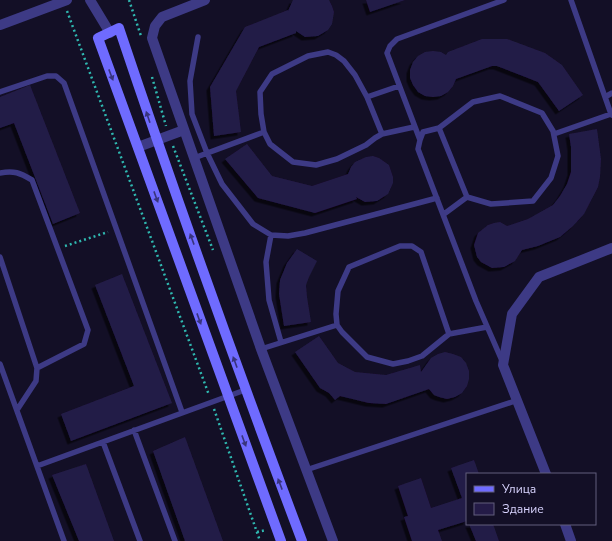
<svg xmlns="http://www.w3.org/2000/svg" width="612" height="541" viewBox="0 0 612 541" font-family="'Nunito Sans',sans-serif">
	<style>
		.building { fill: #241b47; filter: url(#shadow) }
		.lines { fill: none; stroke-linecap: round; stroke-linejoin: round }
		.path { stroke: #2fb8b0; stroke-width: 2.5; stroke-dasharray: 2 3; stroke-linecap: butt }
		.lane { stroke: #3d3a85; stroke-width: 5.5 }
		.street { stroke: #3d3a85; stroke-width: 10 }
		.secondary { stroke: #6f6bff; stroke-width: 10 }
		.oneway { fill: #38347d }
	</style>
	<defs>
		<filter id="shadow"><feDropShadow dx="-3.5" dy="3.5" stdDeviation="0" flood-color="#0009"/></filter>
	</defs>
	<rect width="100%" height="100%" fill="#130f26"/>
	<path class="building" d="M293,0H329L332,6L334,12L332,24L328,30L318,36L305,37L296,31V33L259,47L236,91L241,132L214,136L210,87L245,27L288,10V11Z
		M366,0H405L370,12Z
		M482,39H507L545,53L562,65L583,95L559,111L538,82L497,66H492L456,79L453,86L448,92L441,96L433,97L425,96L418,92L413,85L410,78V70L413,62L418,56L425,52L433,51L441,52L446,55L448,52Z
		M30,85L80,213L53,224L14,123L0,128V97Z
		M597,129L601,159L600,177L598,187L584,214L573,226L560,237L538,246L522,250L515,261L504,267L492,268L481,262L477,257L474,245L478,233L488,225L494,223L500,222L507,226L528,219L553,205L560,196L567,184L571,172V147L569,134Z
		M247,144L272,176L312,186L348,174L351,167L355,162L366,157L373,156L379,158L389,165L393,177V183L388,194L377,201L365,202L356,197L357,199L315,213L258,198L225,159Z
		M297,249L317,261L309,277L306,285L307,297L311,322L284,326L279,294L280,280L287,263Z
		M122,274L172,403L71,441L61,414L134,386L95,285Z
		M319,336L338,363L355,372L386,375L420,365L421,372L431,358L438,354L445,352L453,354L461,357L466,363L469,371V379L467,386L462,393L455,397L447,399L439,397L434,395L429,389L386,404L369,403L340,396L335,400L329,393L320,388L295,352Z
		M185,437L223,541H185L153,451Z
		M474,460L479,474H467V521L438,530L442,541H412L404,517L408,516L398,486L421,478L431,508L462,498L451,468Z
		M86,464L114,541H79L52,475Z
		M469,524H493L499,541H476Z"/>
	<g class="lines">
		<path class="path" d="M129,0L141,36
			M67,11L209,395
			M152,77L166,126
			M173,146L213,250
			M65,246L108,232
			M214,409L260,541
			M257,532L266,530"/>
		<path class="lane" d="M571,0L611,114
			M198,37L190,81L192,114L207,153L222,184L253,224L271,235L288,236L305,233L437,198
			M399,86L367,97L355,75L344,61L336,55L328,52L308,56L272,74L260,92L261,114L264,132L270,144L293,162L316,165L337,159L366,145L375,138L382,134L414,127
			M0,92L47,76H56L64,83L182,412
			M367,97L382,134
			M605,97L612,93
			M439,128L467,197
			M554,134L611,114L612,115
			M420,140L387,53L390,46L397,39L504,0
			M194,158L264,132
			M0,173C14,170 20,173 32,180L88,330L84,344L37,368
			M467,197L491,204L533,201L551,178L558,156L553,131L542,113L500,96L473,102L439,128L423,132L420,140L418,149L476,301L503,363
			M444,214L467,197
			M271,235L266,262L269,300L281,342
			M0,257L37,368L36,381L17,410
			M449,334L421,252L412,246H400L349,267L338,291L336,314L337,325L342,332L367,357L393,364L408,361L422,356L449,334L487,327
			M261,349L337,325
			M0,364L64,541
			M134,430L175,541
			M103,442L140,541
			M37,466L245,390
			M306,470L518,400"/>
		<path class="street" d="M90,0L110,33
			M205,0L162,17L155,26L152,38L261,349L333,541
			M0,25L67,0
			M138,147L184,130
			M546,474L503,365L512,314L539,277L612,248
			M565,524L571,541"/>
		<path class="secondary" d="M281,541C219,374 160,205 98,38L119,28C177,201 238,371 302,541"/>
	</g>
	<defs><path id="oneway-solid" d="M-6-.8H1V-3.2L6.5 0L1 3.2V.8H-6Z"/></defs>
	<g class="oneway">
		<use href="#oneway-solid" transform="translate(111 75) rotate(69)"/>
		<use href="#oneway-solid" transform="translate(148 117) rotate(-109)"/>
		<use href="#oneway-solid" transform="translate(156 197) rotate(70)"/>
		<use href="#oneway-solid" transform="translate(192 239) rotate(-110)"/>
		<use href="#oneway-solid" transform="translate(199 319) rotate(70)"/>
		<use href="#oneway-solid" transform="translate(235 362) rotate(-110)"/>
		<use href="#oneway-solid" transform="translate(244 441) rotate(70)"/>
		<use href="#oneway-solid" transform="translate(280 484) rotate(-111)"/>
	</g>
	<rect x="466" y="473" width="130" height="52" fill="#130f26" stroke="#625e7d"/>
	<rect x="474" y="486" width="20" height="6" fill="#6f6bff" stroke="#625e7d"/>
	<text x="502" y="493" font-size="12" fill="#d9d4ff">Улица</text>
	<rect x="474" y="503" width="20" height="12" fill="#241b47" stroke="#625e7d"/>
	<text x="502" y="513" font-size="12" fill="#d9d4ff">Здание</text>
</svg>
